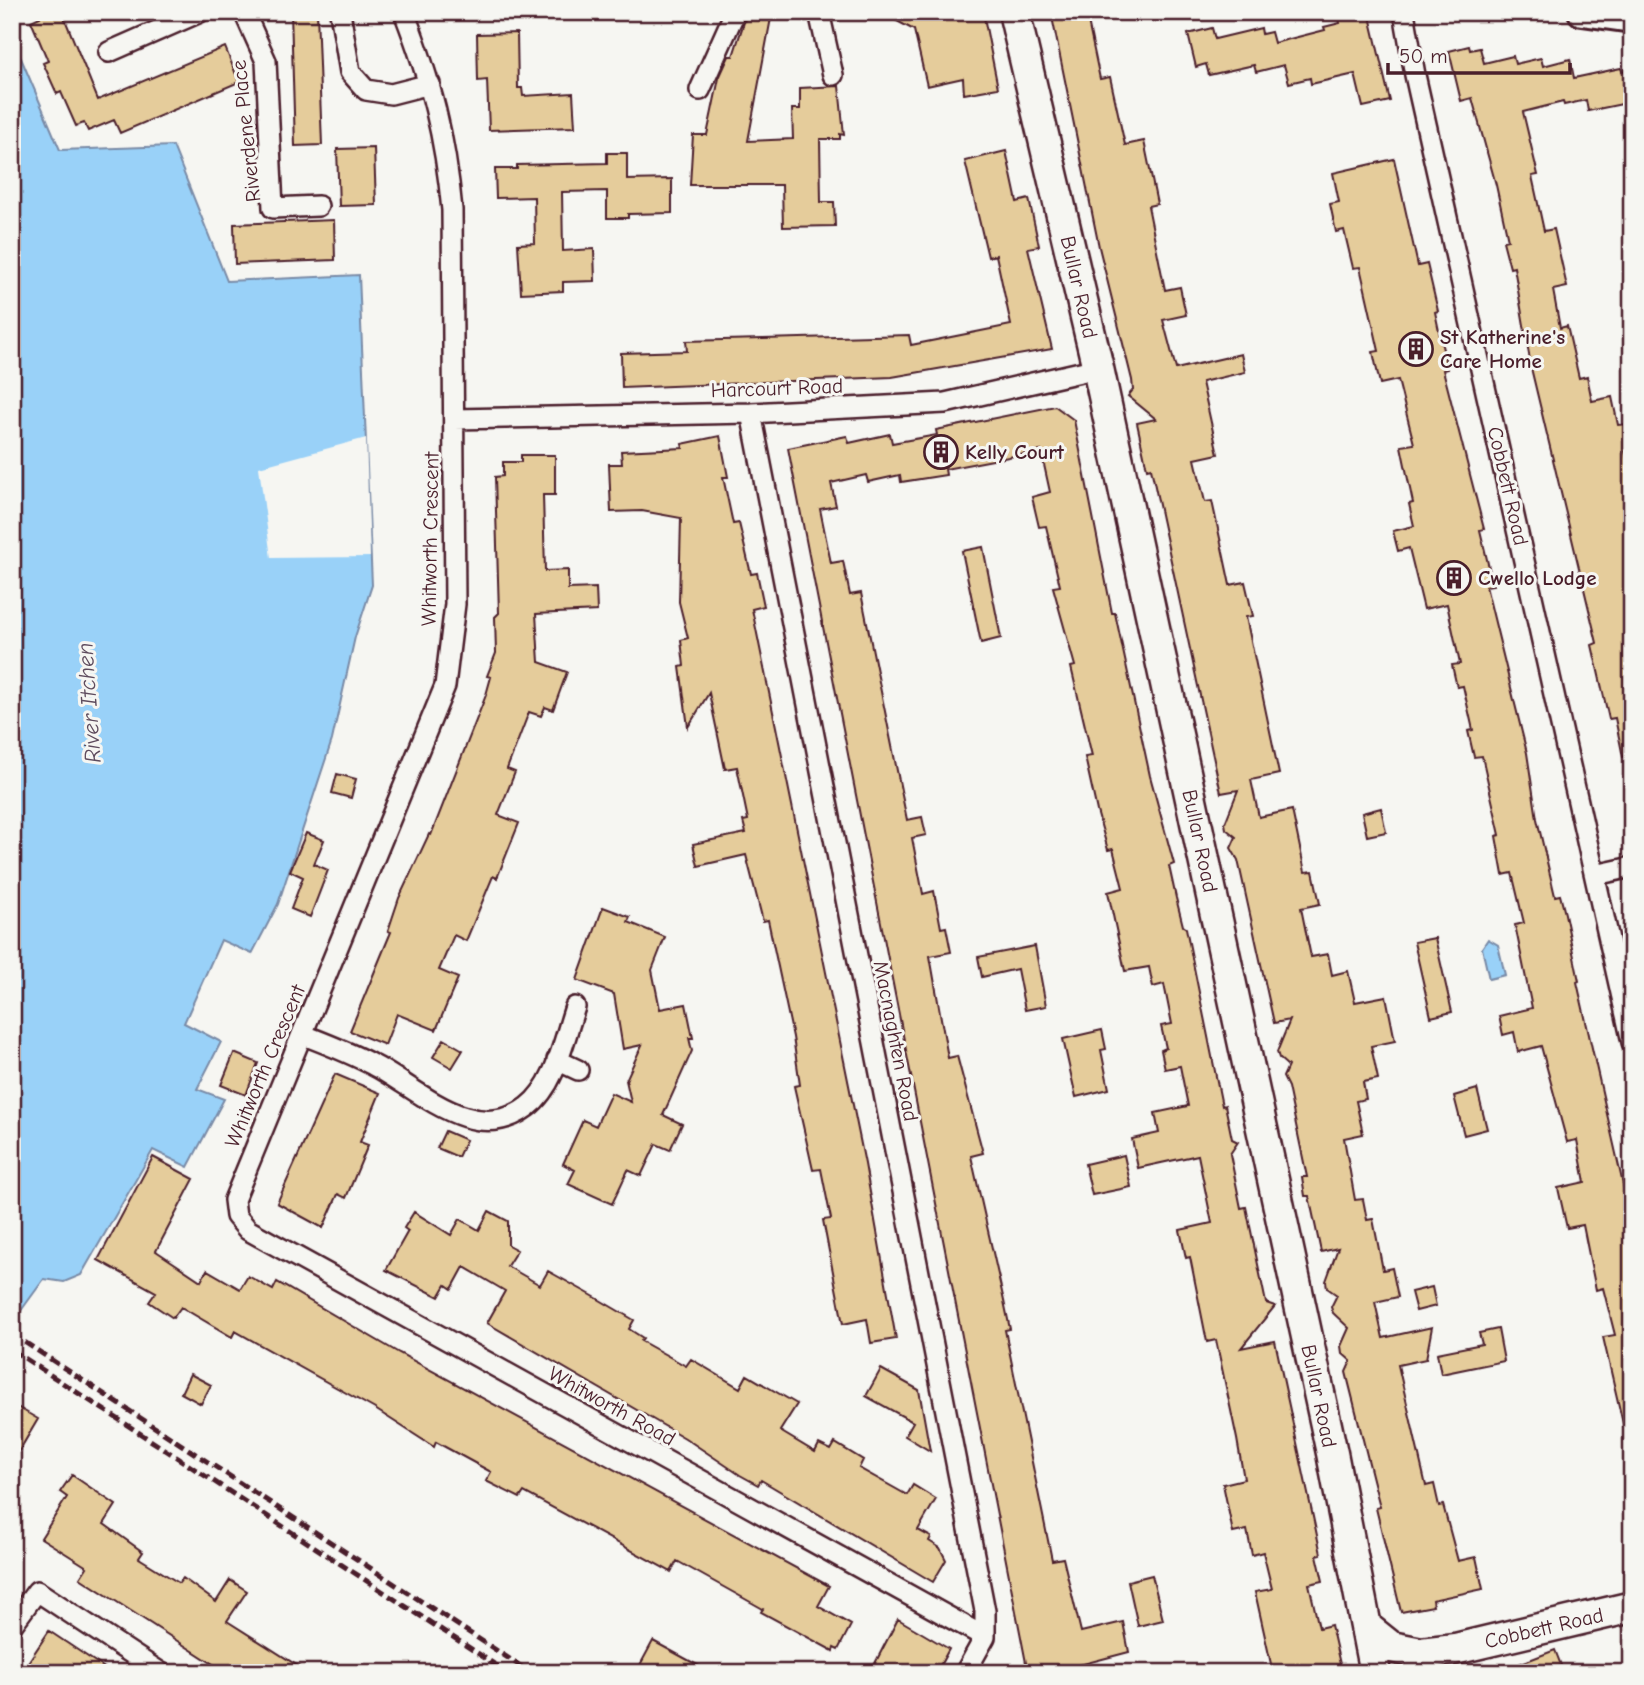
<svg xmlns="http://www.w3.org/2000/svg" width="1644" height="1685" viewBox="0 0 1644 1685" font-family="'Comic Neue',sans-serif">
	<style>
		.water { fill: #99d1f8; stroke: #798aa6; stroke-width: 2 }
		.pier { fill: #f6f6f2 }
		.building { fill: #e5cc9b; stroke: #4a1f2b; stroke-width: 2 }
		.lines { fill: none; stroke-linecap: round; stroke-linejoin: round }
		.street-casing { stroke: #4a1f2b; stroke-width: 24 }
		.secondary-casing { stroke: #4a1f2b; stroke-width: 32 }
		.primary-casing { stroke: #4a1f2b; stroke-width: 35 }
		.street { stroke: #f6f6f2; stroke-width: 19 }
		.secondary { stroke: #f6f6f2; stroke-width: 26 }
		.primary { stroke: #f6f6f2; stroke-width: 30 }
		.rail { stroke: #4a1f2b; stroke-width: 5; stroke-dasharray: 10 5; stroke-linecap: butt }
		.labels { text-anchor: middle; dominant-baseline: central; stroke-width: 6; stroke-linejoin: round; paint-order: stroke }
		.street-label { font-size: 21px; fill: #4a1f2b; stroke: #f6f6f2 }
		.poi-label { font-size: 21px; font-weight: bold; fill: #4a1f2b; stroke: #f6f6f2; text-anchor: start }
		.water-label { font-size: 23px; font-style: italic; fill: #5e4c5e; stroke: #f6f6f2 }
	</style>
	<rect width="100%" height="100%" fill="#f6f6f2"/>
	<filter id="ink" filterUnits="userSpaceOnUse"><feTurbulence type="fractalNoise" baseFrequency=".0143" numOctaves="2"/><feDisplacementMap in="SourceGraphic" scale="14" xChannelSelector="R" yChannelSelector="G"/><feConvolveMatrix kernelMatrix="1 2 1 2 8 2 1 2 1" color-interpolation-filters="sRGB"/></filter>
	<g filter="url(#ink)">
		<path class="water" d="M12,37L60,150L173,146L227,281L359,275L372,585L355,637L332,740L278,904L252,954L221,940L184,1023L221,1042L197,1089L224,1099L188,1167L153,1150L81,1275L64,1282L44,1279L12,1323Z
			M1488,939L1498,945L1505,975L1489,979L1482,948Z"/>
		<path class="pier" d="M366,438L370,557L271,558L259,467Z"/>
		<path class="building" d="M38,12H62L98,100L225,47L239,82L120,133L114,120L88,131L84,123L76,126L61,92L57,94L43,63L48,61L31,21L40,17Z
			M291,12H317L322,145L295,146Z
			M880,12H983L998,88L964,94L963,78L927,86L914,30Z
			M1051,12H1086L1100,79L1110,77L1125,145L1144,141L1157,204L1148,206L1165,290L1180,287L1186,315L1163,320L1176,369L1241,354L1245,372L1202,382L1218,454L1195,459L1205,502L1212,501L1230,585L1245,582L1253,616L1246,617L1279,774L1251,780L1259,817L1292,810L1305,872L1313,871L1320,904L1301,908L1311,957L1328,954L1332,975L1348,971L1355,1002L1386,996L1395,1041L1371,1046L1378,1079L1363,1082L1366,1099L1356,1101L1363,1134L1344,1138L1355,1200L1363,1199L1367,1220L1373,1219L1383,1270L1392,1268L1398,1297L1375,1302L1383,1338L1432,1327L1426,1359L1398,1365L1426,1486L1434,1484L1439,1506L1443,1505L1458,1561L1476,1557L1483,1589L1432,1600L1433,1606L1401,1612L1382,1533L1376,1508L1380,1507L1346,1372L1351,1361L1342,1353L1341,1346L1349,1328L1333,1313L1331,1307L1337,1295L1327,1288L1326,1281L1338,1248L1321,1252L1309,1196H1305L1302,1177H1307L1288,1087L1283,1077L1288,1066L1279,1058L1277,1052L1290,1020L1274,1023L1238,860L1231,848L1236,837L1226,829L1225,823L1238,790L1221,793L1151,468L1147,469L1137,423L1156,419L1128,396L1133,390L1132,380L1099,247Z
			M1369,12L1390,101L1363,107L1355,74L1311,84L1310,78L1289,83L1284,65L1256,72L1254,65L1209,75L1206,64L1196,67L1188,34L1212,28L1215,39L1261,28L1262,34L1271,32L1274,43L1325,30L1324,27L1340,23L1339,18Z
			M747,13L771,18L748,141L793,139L792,109H800V88L839,86L844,135L840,134V139H820L821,202H834L835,226L783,227L782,185H690L693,135H707L719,78L729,56H733Z
			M517,33L518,88H522L523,96L573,93L575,127L489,130L487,80L478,81L477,34Z
			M1469,46L1470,50L1480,48L1484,63L1513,56L1515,64L1541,58L1543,66L1570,59L1574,78L1621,68L1622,71L1632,69V102L1588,111L1586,100L1564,105L1563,102L1523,112L1538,175L1532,176L1544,231L1554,229L1567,287L1553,290L1560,328L1567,326L1579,378L1587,376L1592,401L1612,397L1618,425L1627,424L1632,448L1625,451L1632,480V756L1623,757L1615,718L1609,719L1592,645L1597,643L1532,372L1514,267L1510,268L1503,241L1508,240L1496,185L1472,98L1461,101L1449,51Z
			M374,148L376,205L339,206L337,149Z
			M1006,151L1017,202L1029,199L1039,246L1028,248L1052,349L892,377L622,388L621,353L687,351L686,341L909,335L911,345L1011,325L996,255L988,257L965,161Z
			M607,153H627V180L672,179V213L628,214V218H607V191L562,192L563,251L594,249L595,281L563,282V291L521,293L518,244L535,243L534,197L496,198L495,169H517V165L607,163Z
			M1394,159L1418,266L1427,264L1438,311L1435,312L1447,369L1443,370L1484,529L1480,530L1493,585L1486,586L1527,753L1537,819L1555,896L1560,895L1565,914L1579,981L1577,982L1632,1224V1427L1624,1428L1603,1337L1615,1335L1603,1288L1596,1290L1583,1225L1567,1228L1558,1188L1585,1182L1577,1140L1567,1142L1541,1046L1518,1052L1514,1032L1503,1035L1499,1016L1532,1008L1515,925L1524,923L1512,873L1503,875L1496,836L1500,835L1482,756L1474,757L1468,731L1473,730L1463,686L1457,687L1452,665L1460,664L1447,604L1424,609L1409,548L1398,551L1393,531L1414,526L1409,504L1413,503L1401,446L1414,444L1398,380L1380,384L1373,352L1379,351L1360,267L1353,268L1344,230L1336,232L1330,204L1339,202L1333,173Z
			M334,220L335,260L235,264L234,224Z
			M1055,406L1074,420L1112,613H1115L1150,776L1174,864L1169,866L1176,898L1183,926L1186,928L1222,1106L1225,1105L1232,1139L1238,1142L1230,1154L1241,1208L1246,1207L1266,1303L1275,1306L1241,1348L1275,1341L1321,1554L1317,1555L1323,1581L1309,1584L1319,1628L1331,1625L1342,1673H1273L1255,1592L1272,1589L1263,1552L1252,1555L1247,1530L1233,1533L1223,1484L1244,1479L1237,1439L1216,1340L1207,1342L1190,1257L1186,1258L1180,1230L1212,1223L1198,1155L1138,1168L1132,1139L1159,1133L1155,1113L1188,1106L1180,1066L1165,1069L1161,1050L1166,1048L1161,1026L1172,1024L1164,984L1153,987L1149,967L1125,971L1108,892L1123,888L1113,849L1108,850L1097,811L1085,757L1092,756L1071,667L1075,666L1053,587L1060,586L1046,526L1039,527L1032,497L1050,492L1041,451L945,469L946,475L901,482L900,475L868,482L866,475L831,483L836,506L820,509L831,563L843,561L850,595L861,593L907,820L922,817L926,835L912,838L923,894L934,891L941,928L946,927L951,952L930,956L948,1058L957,1056L983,1153L971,1156L1004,1301L1010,1329L1005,1330L1052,1560L1063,1558L1081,1632L1123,1622L1129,1652L1049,1673H1028L788,448L847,436L849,443L890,434L892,443L937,435L936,430Z
			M720,436L728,477H723L733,524L739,523L751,574L757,573L764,606L752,609L865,1164L896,1339L871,1343L867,1319L843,1324L823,1220L831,1219L821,1169L813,1170L794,1086L800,1085L793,1037L768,920L763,921L746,855L698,866L693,844L746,833L743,821L748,820L737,767L725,769L709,693L688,727L680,667L684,666L681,640L688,638L679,602L681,518L642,511L611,512L609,464H622L621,451L683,448L682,444Z
			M521,455H555V495H543L545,571L568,570V589L596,588L597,611L536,614L539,662L567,672L553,710L545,707L541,716L529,712L507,769L515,772L498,815L519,823L497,878L493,876L466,941L454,935L439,970L458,978L436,1030L397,1014L385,1045L350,1031L391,932L388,931L399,898L429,834L431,835L486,695L491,677L487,676L496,653L495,617L499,613L495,477L503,476V462H521Z
			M983,547L1001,638L981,643L962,551Z
			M337,774L356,779L351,798L332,793Z
			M1381,808L1386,832L1367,836L1362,813Z
			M306,833L324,840L314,864L328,870L310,917L291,909L303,877L290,871Z
			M603,907L630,917L628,922L665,937L652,970L660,1009L686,1004L693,1038H689L692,1051L663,1115L682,1124L670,1150L656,1144L641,1176L628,1170L612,1204L568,1184L575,1170L563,1164L583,1120L596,1126L611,1093L631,1102L626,1080L642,1045L623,1049L614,994L577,980Z
			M1435,938L1452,1012L1431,1017L1414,942Z
			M1035,946L1046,1006L1025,1010L1017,969L982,977L978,957Z
			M1102,1030L1106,1049L1101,1050L1109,1089L1076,1097L1063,1039Z
			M444,1039L463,1050L452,1068L433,1057Z
			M234,1053L258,1063L246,1095L221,1085Z
			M335,1074L380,1093L360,1142L368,1145L346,1198L338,1194L323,1228L277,1203Z
			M1477,1089L1487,1129L1464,1135L1454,1096Z
			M445,1131L466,1140L458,1157L437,1148Z
			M1124,1155L1131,1187L1092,1195L1085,1164Z
			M153,1157L194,1179L156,1251L201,1281L207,1270L240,1289L248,1276L273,1290L277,1282L399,1353L829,1586L818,1606L851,1625L838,1650L834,1648L833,1651L761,1612L763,1609L677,1561L671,1572L524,1492L520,1498L486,1481L491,1472L436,1442L434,1447L375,1409L235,1331L232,1337L181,1307L173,1318L149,1302L156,1292L98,1260Z
			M489,1211L508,1221V1245L517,1250L507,1266L540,1285L548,1271L593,1296L634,1320L629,1329L643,1338L641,1341L686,1366L691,1359L740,1388L747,1375L797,1404L780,1431L815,1452L819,1444L831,1450L835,1443L863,1460L859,1468L907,1495L913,1485L936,1499L918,1530L931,1537L929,1541L940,1548L946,1560L933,1582L761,1480L758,1485L740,1475L685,1438L487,1323L505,1291L464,1267L452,1289L446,1285L439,1297L386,1270L408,1231L404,1228L414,1212L451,1235L460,1219L479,1230Z
			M1432,1287L1436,1306L1416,1311L1411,1292Z
			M1498,1329L1504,1361L1441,1374L1437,1353L1482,1344L1479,1333Z
			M881,1369L919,1390L930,1451L905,1436L913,1422L866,1396Z
			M190,1374L211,1385L201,1404L181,1393Z
			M12,1404L38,1419L12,1463Z
			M72,1475L116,1505L104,1524L143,1552L139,1558L179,1583L183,1578L216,1602L230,1580L247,1591L227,1621L309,1673H227L80,1578L87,1567L41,1538L67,1497L60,1492Z
			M1152,1575L1163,1620L1138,1626L1128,1581Z
			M898,1619L949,1649L936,1673H870Z
			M49,1631L112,1673H21Z
			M653,1641L712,1673H655L640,1665Z
			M1555,1650L1564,1673H1501V1671Z"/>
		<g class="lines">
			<g class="street-casing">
				<path id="street" d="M244,12L266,61L273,208L318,206
					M340,12L350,72L366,90L391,94L430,84
					M404,12C431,82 445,135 452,210L455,604L445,686L234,1200L236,1216L248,1230L985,1637
					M819,12L833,75
					M1404,12L1415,75L1632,1042
					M109,52L200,12
					M700,90L735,12
					M751,413L985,1611V1637L965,1673
					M454,419L751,413L945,403L1098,368
					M1595,875L1632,867
					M304,1035C327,1044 351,1053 373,1065C418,1088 474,1147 527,1107C556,1085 564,1039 575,1007
					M557,1060L578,1070
					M12,1625L37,1591L161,1673"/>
			</g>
			<g class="secondary-casing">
				<path id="secondary" d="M1582,12L1632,19"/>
			</g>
			<g class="primary-casing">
				<path id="primary" d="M1014,12L1098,368L1332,1453L1375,1673
					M1366,1627L1391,1647L1421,1653L1455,1649L1632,1607"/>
			</g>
			<use href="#street" class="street"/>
			<use href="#secondary" class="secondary"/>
			<use href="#primary" class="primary"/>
			<path class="rail" d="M12,1334L531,1673
				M12,1350L508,1673"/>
		</g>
	</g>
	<defs>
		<g id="building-ring" transform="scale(1.75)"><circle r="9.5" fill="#f6f6f2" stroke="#4a1f2b" stroke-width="1.5"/><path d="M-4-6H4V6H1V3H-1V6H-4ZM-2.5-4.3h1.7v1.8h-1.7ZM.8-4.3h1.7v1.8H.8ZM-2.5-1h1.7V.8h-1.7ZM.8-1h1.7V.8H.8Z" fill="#4a1f2b"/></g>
	</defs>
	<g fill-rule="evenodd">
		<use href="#building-ring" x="1416" y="349"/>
		<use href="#building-ring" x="941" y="452"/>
		<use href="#building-ring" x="1454" y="578"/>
	</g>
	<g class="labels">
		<g class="street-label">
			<text transform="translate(246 131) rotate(-96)">Riverdene Place</text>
			<text transform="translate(1079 287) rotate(77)">Bullar Road</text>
			<text transform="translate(777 388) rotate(-2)">Harcourt Road</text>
			<text transform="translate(1508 486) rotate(77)">Cobbett Road</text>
			<text transform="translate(430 539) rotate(-89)">Whitworth Crescent</text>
			<text transform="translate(1200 841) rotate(78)">Bullar Road</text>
			<text transform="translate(896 1041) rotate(79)">Macnaghten Road</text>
			<text transform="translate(265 1066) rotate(-67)">Whitworth Crescent</text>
			<text transform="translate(1319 1396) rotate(78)">Bullar Road</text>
			<text transform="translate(612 1406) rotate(29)">Whitworth Road</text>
			<text transform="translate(1544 1628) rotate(-13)">Cobbett Road</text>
		</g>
		<g class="poi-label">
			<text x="1440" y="337">St Katherine's<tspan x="1440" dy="24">Care Home</tspan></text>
			<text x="965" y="452">Kelly Court</text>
			<text x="1478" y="578">Cwello Lodge</text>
		</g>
		<g class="water-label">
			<text transform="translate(89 703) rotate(-94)">River Itchen</text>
		</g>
	</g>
	<rect width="1644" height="1685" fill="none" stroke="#f6f6f2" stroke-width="42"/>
	<rect x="21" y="21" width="1602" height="1643" fill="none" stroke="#4a1f2b" stroke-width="2.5" filter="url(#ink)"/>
	<path d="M1388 63v10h182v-10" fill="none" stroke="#4a1f2b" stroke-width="3.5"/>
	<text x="1399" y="63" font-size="21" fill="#4a1f2b" stroke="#f6f6f2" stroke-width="5" paint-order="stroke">50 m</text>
</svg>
